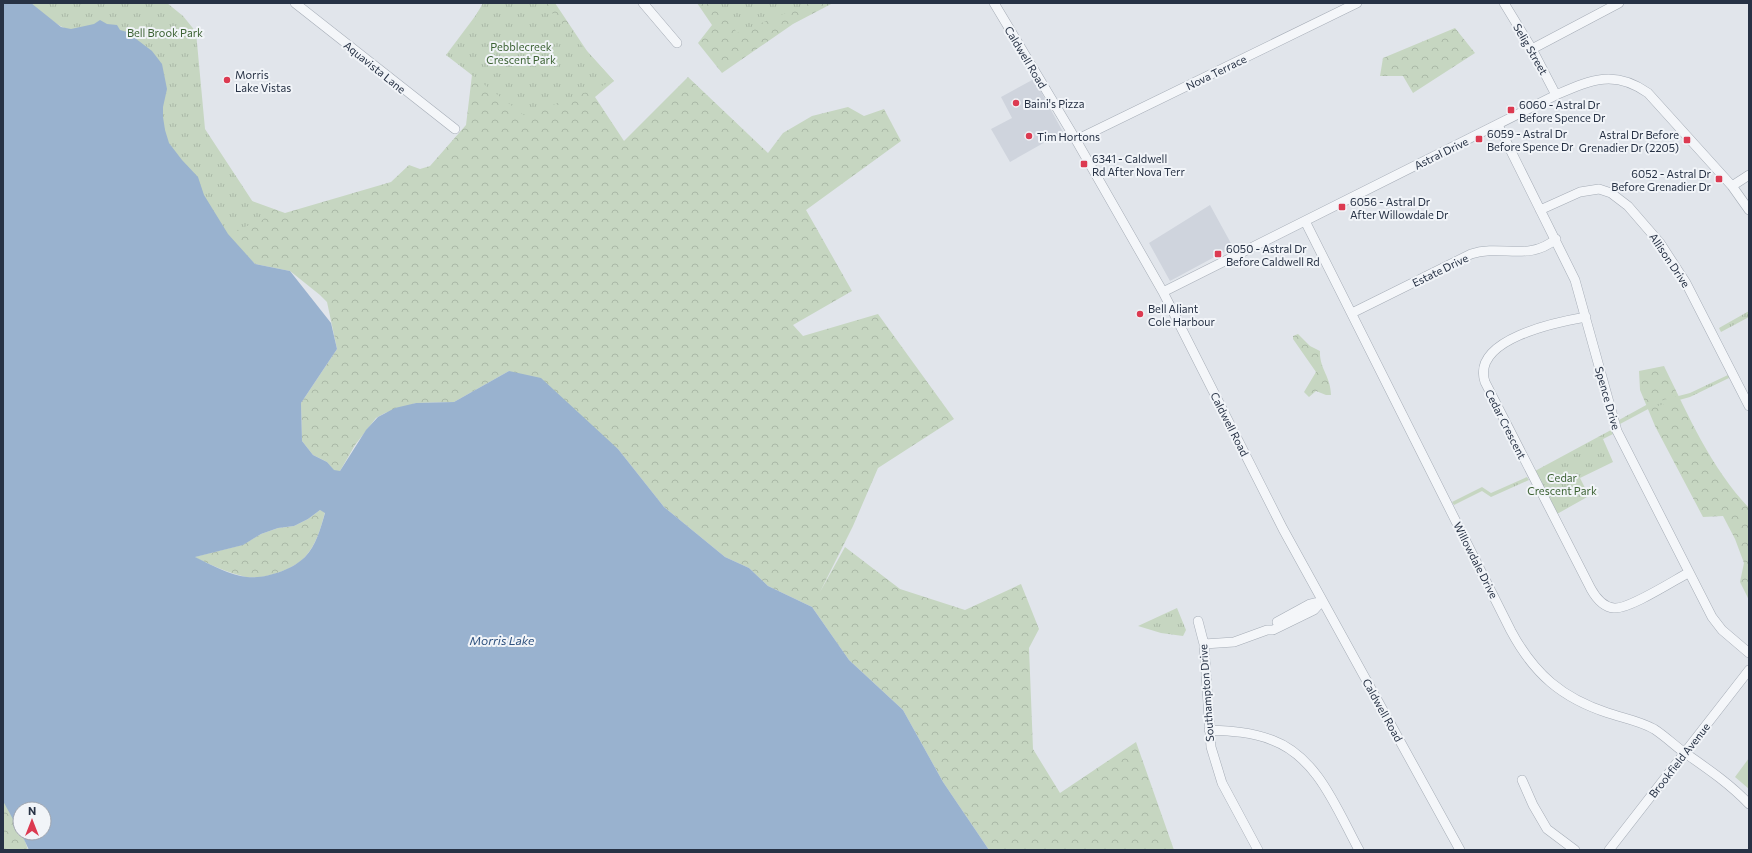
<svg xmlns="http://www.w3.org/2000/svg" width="1752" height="853" viewBox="0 0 1752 853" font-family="Commissioner,sans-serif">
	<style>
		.built { fill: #cfd4dd }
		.green { fill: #c6d6c1 }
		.forest { fill: url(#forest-crowns) }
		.park { fill: url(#park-tufts) }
		.water { fill: #99b2cf; fill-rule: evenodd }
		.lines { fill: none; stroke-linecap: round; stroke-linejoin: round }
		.minor-casing { stroke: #a5acb6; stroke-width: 10 }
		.minor { stroke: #f4f6f9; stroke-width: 9 }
		.poi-dot { fill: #dc3a51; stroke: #f1f4f8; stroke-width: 1.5 }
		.labels { text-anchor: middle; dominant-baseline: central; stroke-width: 4; stroke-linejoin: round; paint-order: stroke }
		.park-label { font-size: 11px; fill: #3c6233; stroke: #f1f4f8 }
		.street-label { font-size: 11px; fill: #273245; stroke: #f1f4f8 }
		.poi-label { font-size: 11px; fill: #273245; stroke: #f1f4f8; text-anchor: start }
		.water-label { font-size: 12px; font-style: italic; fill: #2d507d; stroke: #f1f4f8 }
	</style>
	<defs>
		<pattern id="forest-crowns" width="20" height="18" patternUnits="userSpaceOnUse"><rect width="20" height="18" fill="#c6d6c1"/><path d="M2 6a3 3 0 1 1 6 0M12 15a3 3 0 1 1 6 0" fill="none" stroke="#aab8a7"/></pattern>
		<pattern id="park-tufts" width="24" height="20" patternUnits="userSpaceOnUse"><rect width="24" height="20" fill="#c6d6c1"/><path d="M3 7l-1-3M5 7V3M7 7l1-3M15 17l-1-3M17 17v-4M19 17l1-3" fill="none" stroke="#aab8a7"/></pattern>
	</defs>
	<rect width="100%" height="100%" fill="#e1e5eb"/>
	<path class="built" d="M1034,79L1063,132L1010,162L991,129L1012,118L1001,97Z
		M1210,205L1233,247L1170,281L1149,243Z"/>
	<path class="green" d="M1749,758V789L1735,777Z"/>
	<path class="forest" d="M24,3H151L211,153L244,198L285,213L391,182L409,165L420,169L430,166L466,125L472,75L455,51L483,3H555L587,51L614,81L595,97L624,141L688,77L768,153L783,133L812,116L848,107L864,116L884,109L901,141L806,210L852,291L793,325L803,336L878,314L954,419L878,468L853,526L820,592L845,547L900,589L965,610L1021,584L1039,629L1029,648L1033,749L1060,793L1136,742L1174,850H989L943,782L903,710L849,660L812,607L768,586L749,568L725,557L664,507L618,449L509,371L454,402L416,403L385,413L376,418L355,445L340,471H334L327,462L313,455L302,441L301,403L337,349L327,302L320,295L290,271L255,264L227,236L96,45Z
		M697,3H833L793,24L722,73L698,43L712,25Z
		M1455,28L1475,53L1413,93L1403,76H1380L1383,58Z
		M1298,334L1310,346L1320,351C1319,368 1331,377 1331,395H1326L1316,391L1309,397L1304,392L1316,372L1293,339V336Z
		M1664,366C1688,415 1711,468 1749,508V600L1740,582L1744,563L1735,539L1723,516L1703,517L1655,426L1640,390L1639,371Z
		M320,510L325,512C321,528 316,545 305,557C293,570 263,580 246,577C228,573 211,565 194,557L242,545L261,534L278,528L294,526L308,519Z
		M3,799L25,841L28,850H3Z"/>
	<path class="park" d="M31,3H167L183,16L196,32L205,129L264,219L228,234L204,195L198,177L182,160L169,143L165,130L163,117V107L167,90L162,64L152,51L127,32L120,30L117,25L105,24L100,20C94,23 73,31 67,29C57,26 40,11 31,3Z
		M485,3H543L614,81L525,116L446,55Z
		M719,3H810L737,33Z
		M1749,311V317L1721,332L1719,328Z
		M1730,374L1731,377L1690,397L1650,408L1620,424L1619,420L1648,404L1690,393Z
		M1611,430L1613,434L1603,439L1613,462L1580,478L1589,496L1557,514L1535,471Z
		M1527,477L1529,480L1491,497L1482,491L1454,505L1452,502L1482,487L1491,493Z
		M1177,608L1186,630L1183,636L1161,633L1138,626Z"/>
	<path class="water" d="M3,3H31L61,27L71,29L94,24L100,20L107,24L117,25L120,30L127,32L152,51L162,64L167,89L163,107V117L165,130L169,143L182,160L198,177L204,195L228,234L255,264L290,271L331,323L337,349L301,403L302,441L313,455L327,462L334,470L340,471L366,430L378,417L395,408L416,403L454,402L509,371L541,378L618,449L664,507L725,557L749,568L768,586L812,607L849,660L903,710L943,782L989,850H29L21,833H44V809H20V832L3,801ZM320,510L325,513C321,527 316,546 305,557C292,570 265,579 247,577C230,575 211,565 195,557L243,545L261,534L278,528L294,526L308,519Z"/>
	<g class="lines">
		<g class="minor-casing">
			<path id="minor" d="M295,3L455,129
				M643,3L677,43
				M994,3L1076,140L1163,292L1283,529L1460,850
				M1504,3L1532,49L1556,95
				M1532,49L1619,3
				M1498,125L1575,280L1617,431L1712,617L1722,630L1749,653
				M1076,140L1357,3
				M1732,186L1749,175
				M1540,210L1580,192L1599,189L1611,193L1628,206L1660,243L1686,283L1749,406
				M1305,221L1511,631C1534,674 1562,698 1608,713C1623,718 1640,721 1654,729C1665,736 1675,746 1685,753C1708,769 1730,784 1749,804
				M1163,292L1556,95C1591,80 1614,69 1648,93L1732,186L1749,210
				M1352,313L1471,254C1502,244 1528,262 1556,239
				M1586,317C1557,322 1471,339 1485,382L1591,589C1596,598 1603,607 1614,608C1628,610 1673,581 1688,573
				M1198,621L1204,644L1211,747L1222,783L1258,850
				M1277,622L1310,604L1322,601
				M1204,644L1234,642L1267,630H1273L1314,610L1322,601
				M1209,730C1230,731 1252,732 1272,740C1318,757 1337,810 1359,850
				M1522,780L1533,805L1547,829L1575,850
				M1609,850L1749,670"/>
		</g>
		<use href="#minor" class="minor"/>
	</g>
	<g class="poi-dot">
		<circle cx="227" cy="80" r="4"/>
		<circle cx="1016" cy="103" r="4"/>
		<rect x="1507" y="106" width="8" height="8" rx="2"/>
		<circle cx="1029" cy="136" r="4"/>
		<rect x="1475" y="135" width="8" height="8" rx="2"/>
		<rect x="1683" y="136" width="8" height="8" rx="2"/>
		<rect x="1080" y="160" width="8" height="8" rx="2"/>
		<rect x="1715" y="175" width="8" height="8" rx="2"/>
		<rect x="1338" y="203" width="8" height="8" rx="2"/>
		<rect x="1214" y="250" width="8" height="8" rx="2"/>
		<circle cx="1140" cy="314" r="4"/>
	</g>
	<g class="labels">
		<g class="park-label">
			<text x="165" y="32">Bell Brook Park</text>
			<text x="521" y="46">Pebblecreek<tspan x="521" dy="13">Crescent Park</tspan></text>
			<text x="1562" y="477">Cedar<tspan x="1562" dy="13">Crescent Park</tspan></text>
		</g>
		<g class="street-label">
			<text transform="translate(1531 49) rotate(60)">Selig Street</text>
			<text transform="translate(1026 57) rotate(59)">Caldwell Road</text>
			<text transform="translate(375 67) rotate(39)">Aquavista Lane</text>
			<text transform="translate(1216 72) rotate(-26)">Nova Terrace</text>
			<text transform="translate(1441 153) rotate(-26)">Astral Drive</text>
			<text transform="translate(1670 260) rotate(56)">Allison Drive</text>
			<text transform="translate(1440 270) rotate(-26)">Estate Drive</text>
			<text transform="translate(1608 398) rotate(74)">Spence Drive</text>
			<text transform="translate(1230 424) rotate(63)">Caldwell Road</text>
			<text transform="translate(1506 424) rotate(63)">Cedar Crescent</text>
			<text transform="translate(1476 560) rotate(63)">Willowdale Drive</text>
			<text transform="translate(1206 693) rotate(-94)">Southampton Drive</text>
			<text transform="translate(1383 710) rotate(61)">Caldwell Road</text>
			<text transform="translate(1679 760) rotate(-52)">Brookfield Avenue</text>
		</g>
		<g class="poi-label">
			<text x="235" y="74">Morris<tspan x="235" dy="13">Lake Vistas</tspan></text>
			<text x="1024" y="103">Baini's Pizza</text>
			<text x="1519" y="104">6060 - Astral Dr<tspan x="1519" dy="13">Before Spence Dr</tspan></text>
			<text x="1487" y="133">6059 - Astral Dr<tspan x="1487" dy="13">Before Spence Dr</tspan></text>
			<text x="1679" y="134" text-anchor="end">Astral Dr Before<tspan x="1679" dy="13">Grenadier Dr (2205)</tspan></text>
			<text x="1037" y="136">Tim Hortons</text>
			<text x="1092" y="158">6341 - Caldwell<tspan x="1092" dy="13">Rd After Nova Terr</tspan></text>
			<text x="1711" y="173" text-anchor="end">6052 - Astral Dr<tspan x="1711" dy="13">Before Grenadier Dr</tspan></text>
			<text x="1350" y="201">6056 - Astral Dr<tspan x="1350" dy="13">After Willowdale Dr</tspan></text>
			<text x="1226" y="248">6050 - Astral Dr<tspan x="1226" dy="13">Before Caldwell Rd</tspan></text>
			<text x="1148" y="308">Bell Aliant<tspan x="1148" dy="13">Cole Harbour</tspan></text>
		</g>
		<g class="water-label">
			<text x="502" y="640">Morris Lake</text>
		</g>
	</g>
	<rect width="1752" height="853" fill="none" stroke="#273245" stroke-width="8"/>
	<g transform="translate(32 821)"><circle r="19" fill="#f1f4f8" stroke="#a0a6b0"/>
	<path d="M0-3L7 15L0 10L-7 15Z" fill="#dc3a51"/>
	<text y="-6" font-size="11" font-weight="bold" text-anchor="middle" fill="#273245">N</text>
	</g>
</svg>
